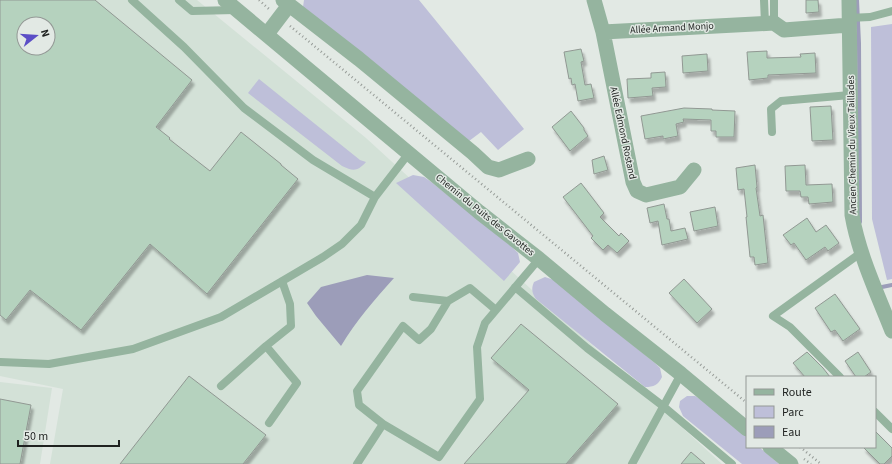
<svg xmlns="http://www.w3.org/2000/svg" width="892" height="464" viewBox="0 0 892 464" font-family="'Source Sans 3',sans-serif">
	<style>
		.built { fill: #d3e1d7; fill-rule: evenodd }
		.green { fill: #bebfd9 }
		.water { fill: #9c9db9 }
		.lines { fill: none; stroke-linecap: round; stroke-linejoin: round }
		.stream { stroke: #9c9db9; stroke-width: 4 }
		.building { fill: #b5d2be; stroke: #919893; fill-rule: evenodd; filter: url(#shadow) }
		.path { stroke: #979c98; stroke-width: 2.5; stroke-dasharray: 1 3; stroke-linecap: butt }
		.lane { stroke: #95b49f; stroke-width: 8 }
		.street { stroke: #95b49f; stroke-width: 15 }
		.labels { text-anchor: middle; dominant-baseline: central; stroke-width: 3; stroke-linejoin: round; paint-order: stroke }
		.street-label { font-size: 10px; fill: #1f2220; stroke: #e2e9e4 }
	</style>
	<defs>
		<filter id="shadow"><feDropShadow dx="2.5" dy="4.5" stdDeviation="1" flood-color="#0004"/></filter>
	</defs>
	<rect width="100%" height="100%" fill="#e2e9e4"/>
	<path class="built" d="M0,0H197L366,138L722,464H50L63,389L0,376ZM24,24H48V48H24Z
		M0,382L52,388L40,464H0Z"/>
	<path class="green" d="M304,0H419L524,129L498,150L481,132L469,141L303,7Z
		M892,24V279L887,280L872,219L871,27Z
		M259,79L360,160L366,162C357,172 353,171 342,166L248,93Z
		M413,175L424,177L430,181L511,246L518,253L520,262L504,281L396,183Z
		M545,277L554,280L656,364L660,368L662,377C658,385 654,387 645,387L536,299C532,293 531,289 534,282Z
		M687,396H695L707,403L747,437V447H759L779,464H742L683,416L679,407L680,401Z"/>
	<path class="water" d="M367,275L394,278C375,299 356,321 341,346L316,316L307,303L321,287Z"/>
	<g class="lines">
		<path class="stream" d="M857,0L859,43L860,222
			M882,287L892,285"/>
	</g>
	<path class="building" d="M0,0H95L192,80L156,127L170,138L169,139L210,171L241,132L281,164V165L298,179L207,294L150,244L81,330L30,290L6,320L0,315ZM24,24H48V48H24Z
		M806,0H818L819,12L806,13Z
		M581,49L584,61L581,62L585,85L591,84L594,98L578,101L575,84L572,85L571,78L569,79L564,52Z
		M767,51V58L801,57L800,54L815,53L816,73L768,75V78L749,80L747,52Z
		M707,54L708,71L683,73L682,56Z
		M665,72L666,87L652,88L653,96L628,98L627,79L651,78V73Z
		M831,106L833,140L812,141L810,107Z
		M684,108L712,109V110L735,111L734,137H716V131H711V120L683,119L684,122L676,124L678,136L663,139V136L645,139L641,116Z
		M571,111L584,128V130L588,136L570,151L552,127Z
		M604,156L608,170L594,174L592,160Z
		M755,165L757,187L756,188L760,216L763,215L768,263L755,265L754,257H750L746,217H747L744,189L738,190L736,168Z
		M805,165L806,185L832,184L833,202L809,204L808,197H801L800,191H786L785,166Z
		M581,183L604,213L600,217L619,236L621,233L629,241L617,253L608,245L603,250L591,238L593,236L563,197Z
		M664,204L667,219H669L671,231L685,228L688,239L662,245L658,221L650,223L647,208Z
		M715,207L718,226L694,231L690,212Z
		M807,218L816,232L826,225L839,243L828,251L825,247L806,260L794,243L791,245L783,235Z
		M684,279L712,309L697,323L669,293Z
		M835,294L860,329L843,341L835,330L831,332L815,308Z
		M521,324L618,404L566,464H464L529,390L491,358Z
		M807,352L823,368L830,377H805L793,363Z
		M858,352L871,372L864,377H856L845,361Z
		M189,376L266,435L243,464H120Z
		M0,399L31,405L20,464H0Z
		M875,431L892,448V456L884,464H880L863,447H875Z
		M691,452L705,464H681Z"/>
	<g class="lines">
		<path class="path" d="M259,0L269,9
			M290,26L747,403
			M800,447L821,464
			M804,459L811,464"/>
		<path class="lane" d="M132,0L184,47L244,108L313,160L375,197L409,153
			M179,0L192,11L235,10
			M764,0L765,23
			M774,0V23
			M849,18L870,17L892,11
			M772,132L771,109L781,101L850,95
			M515,287L587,348L663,406L732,464
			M413,297L448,301L470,288L496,310
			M266,346L297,383L269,423
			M0,362L49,364L133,349L221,317L323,257L342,244L361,225L375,197
			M840,377L790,327L773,316L862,252
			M221,386L266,346L291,326L290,304L282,281
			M875,412L892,429
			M383,424L359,405L357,391L403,326L419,340L431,329L448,301
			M357,464L383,424L439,457L480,399L477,347L485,323L539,259
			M632,464L681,374"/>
		<path class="street" d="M225,0L479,212L539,259L605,314L681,374L747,429
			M283,0L359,59L473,153L488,167L499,170L528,159
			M594,0L603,32L774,23L784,30L849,25
			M849,0L852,215C859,255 877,293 892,331
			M603,32L633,182L637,191L646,195L680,187L694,170
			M267,34L289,5
			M770,447L791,464"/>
	</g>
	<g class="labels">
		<g class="street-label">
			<text transform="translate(672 28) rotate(-3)">Allée Armand Monjo</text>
			<text transform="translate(623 133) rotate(78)">Allée Edmond Rostand</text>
			<text transform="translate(852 145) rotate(-91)">Ancien Chemin du Vieux Taillades</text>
			<text transform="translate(485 215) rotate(39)">Chemin du Puits des Gavottes</text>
		</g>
	</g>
	<rect x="746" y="376" width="130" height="72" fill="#e2e9e4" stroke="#949996"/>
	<rect x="754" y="389" width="20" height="6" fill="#95b49f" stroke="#949996"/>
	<text x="782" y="396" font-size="12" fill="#1f2220">Route</text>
	<rect x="754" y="406" width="20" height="12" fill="#bebfd9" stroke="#949996"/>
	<text x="782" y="416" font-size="12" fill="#1f2220">Parc</text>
	<rect x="754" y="426" width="20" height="12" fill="#9c9db9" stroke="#949996"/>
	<text x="782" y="436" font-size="12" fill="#1f2220">Eau</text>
	<g transform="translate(36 36) rotate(73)"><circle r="19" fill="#e2e9e4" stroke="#949996"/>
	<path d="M0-3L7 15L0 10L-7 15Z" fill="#5b4ec6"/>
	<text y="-6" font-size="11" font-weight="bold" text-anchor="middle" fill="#1f2220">N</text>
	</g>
	<path d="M18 440v6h101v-6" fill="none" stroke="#1f2220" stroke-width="2"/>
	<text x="24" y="440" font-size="12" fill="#1f2220" stroke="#e2e9e4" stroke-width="3" paint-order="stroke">50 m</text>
</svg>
